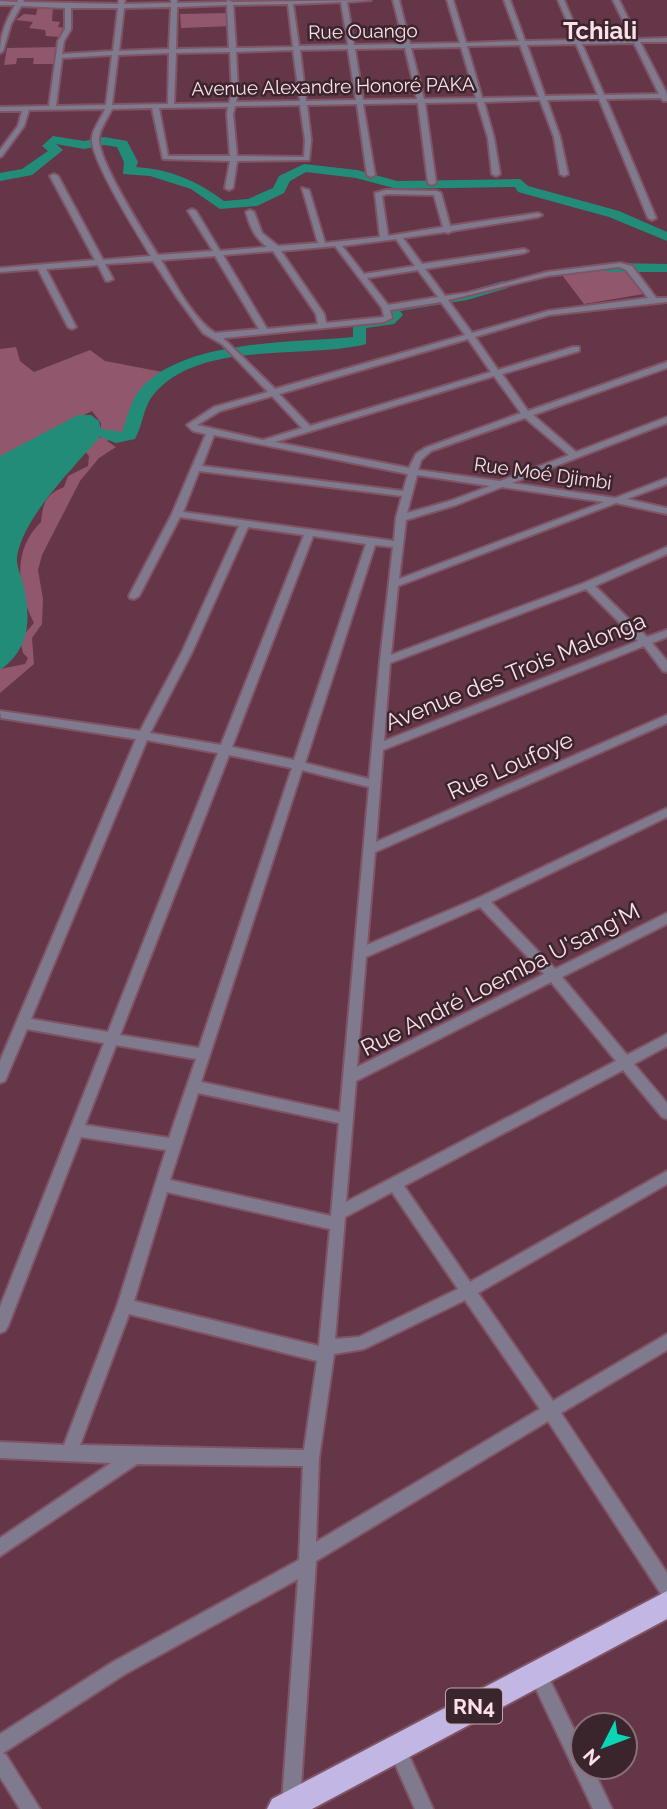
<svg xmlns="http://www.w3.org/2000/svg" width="667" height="1809" viewBox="0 0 667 1809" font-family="Raleway,sans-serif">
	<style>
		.green { fill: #91586d }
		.water { fill: #238c78 }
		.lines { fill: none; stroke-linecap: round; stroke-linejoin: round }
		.river { fill: #238c78; fill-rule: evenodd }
		.minor-casing { stroke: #805464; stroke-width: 4 }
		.trunk-casing { stroke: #805464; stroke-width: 4 }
		.minor { fill: #807a8f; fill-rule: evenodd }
		.trunk { fill: #c2b6e4; fill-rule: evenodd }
		.labels { text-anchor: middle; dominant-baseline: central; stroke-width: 5; stroke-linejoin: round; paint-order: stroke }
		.far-street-label { font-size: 19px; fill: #fddfe8; stroke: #3b252d }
		.shield { fill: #3b252d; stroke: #c3a7b0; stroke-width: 2 }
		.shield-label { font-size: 21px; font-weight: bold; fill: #fddfe8 }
		.street-label { font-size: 23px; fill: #fddfe8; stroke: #3b252d }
		.far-district-label { font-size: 24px; font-weight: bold; fill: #fddfe8; stroke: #3b252d }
	</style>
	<rect width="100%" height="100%" fill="#643647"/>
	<path class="green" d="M38,6L53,7L52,21L60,22L58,27L65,28L61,37L46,36L45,30L29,28L33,22L16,20L24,14L36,15Z
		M231,13L233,26L181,28L180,14Z
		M59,47L57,64H33L34,58H17L16,64L4,65L7,48Z
		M612,267L622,268L644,294L584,304L562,275Z
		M16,347L20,361L34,372L90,350L105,361L168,373L139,411L130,429L107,441L116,447L99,458L80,481L42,555L38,570L43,599L42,624L32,638L34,664L0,693V669L25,664L28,658L23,653L20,639L34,623C17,589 12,550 41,522C43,503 45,495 64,487L68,476L88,466L89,456L80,446L94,437L100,438L101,423L92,411L0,457V349Z"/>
	<path class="water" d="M78,415H91L99,421L102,434C76,466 23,516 17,557C16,565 21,576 23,584C31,617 31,648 0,670V456Z"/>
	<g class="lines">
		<path class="river" d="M53,136L84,141L104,137L127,141L138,162L136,167C169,169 198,181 224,201L248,199L273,188L279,176L304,164L357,170L397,181L520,179L528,186L619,211L667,232V241L609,217L518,192L515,187L397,189L356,178L306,172L290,181L284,193L257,206L220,209L191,189L150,176L123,174L124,162L117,147L104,145L84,149L56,144L63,150L32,175L0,181V173L22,169L48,151L42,146Z
			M614,263L667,264V272H606L599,268Z
			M503,281L508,282V288L467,300L400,311L403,315L394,324L366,328V344C304,360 200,339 154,394C143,407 143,425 135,439L116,443L94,434L102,429L122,432C127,418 130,404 138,392C178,339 292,343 353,337V322L384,317L387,314L382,308L385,305L465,292Z"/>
		<g class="minor-casing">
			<path id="minor" d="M18,0H24L23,2L118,4L119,0H125L124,4L171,3V0H177V3L227,2V0L233,2L371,0L347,2L354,45L404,44L393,0H399L410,44L460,43L447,0H453L466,43L519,41L504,0H510L525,41L575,40L558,0H564L581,40L632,39L613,0H619L638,39L667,38V42H640L667,94V101H663L661,98L606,99L656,218L652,220L648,218L599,99L547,100L560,137L568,174L564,176L560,174L554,137L540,100L484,102L494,138L500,174L496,176L492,174L488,138L477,102L425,103L436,183L432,185L428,183L418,103L363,104L375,175L371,177L367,175L357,104L307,105L311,140L309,160L237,161L233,188L229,190L225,188L230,161L163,159L152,108L112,109C108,118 99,129 99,139C98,160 145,235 158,255L213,251L188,211L192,209L196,211L220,251L267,247C255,238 250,227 246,212L250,210L254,212L262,233L278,246L318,243L302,188L309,190L325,243L380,237L375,193L386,190L437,191L441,193L450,226L538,213L542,215L538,217L452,231L448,233L445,232L403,238L422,264L524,249L528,251L524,253L425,269L445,296L467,293L547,272L620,263L632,266L656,298H667V302L549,315L475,337L498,370L573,347H579V351L502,374L528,411L667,362V368L533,415L576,452L667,417V423L512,483L615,498L667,478V484L627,499L667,508V514L616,503L398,586L391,655L584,583L667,547V554L595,586L647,637L667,630V637L652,643L667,661V672L663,671L644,646L383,750L376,842L667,715V723L375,852L367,945L478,898L667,808V817L491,902L555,969L667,913V924L562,977L627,1055L667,1034V1046L634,1064L667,1103V1119L662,1117L623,1070L404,1186L470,1282L667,1171V1184L478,1293L553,1401L667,1334V1350L561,1413L667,1573V1597L661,1594L548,1421L316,1561L300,1802L296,1809H284L282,1802L298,1579L125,1674L3,1753L6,1755L40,1809H20L0,1777V1734L113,1662L299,1560L303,1466L137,1464L0,1556V1538L111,1463L0,1458V1442L64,1445L117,1306L166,1150L81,1137L8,1326L5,1331L0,1333V1307L104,1043L27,1029L5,1081L0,1083V1061L136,739L1,718L0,711L140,731L182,652L239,526L180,517L139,596L134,599L130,598L129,596L172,514L206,434L193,431L187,425L214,407L268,392L222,344L203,333L176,296L153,261L105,264L113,279L109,281H106L98,265L46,269L76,327L72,329L68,327L38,269L0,272V268L95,260L50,176L54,174L58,176L103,260L151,256C138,235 91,160 92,139C92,129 102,118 105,109L29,110L24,126L2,156L0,157V150L18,126L22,111H0V107L49,106L58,41L65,29V8L21,6L11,24L3,51L0,53C0,35 6,21 15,5H0V1L17,2ZM341,2L348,45L299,46L293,4ZM288,4L293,47L236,48L233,5ZM227,5L229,48L176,49L177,7ZM171,7L169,49L119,51L124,8ZM71,8H118L113,51L62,54L64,41L71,29ZM634,43L659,94L604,95L582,44ZM576,44L598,95L545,96L527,45ZM520,45L539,97L482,98L467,46ZM461,47L476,98L424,99L411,48ZM405,48L417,99L363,100L355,49ZM348,49L356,100L306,101L300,50ZM293,50L300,101L236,102L238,93L236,52ZM230,52L232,93L229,103L174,104L176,53ZM169,53L168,104L112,105L118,55ZM112,55L106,105L56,106L62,58ZM300,105L305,140L304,157L237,156L233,114L235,106ZM228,107L227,114L230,156H168L159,108ZM387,194L434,195L443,227L388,236L382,196ZM396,239L415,266L364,274L342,246ZM335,246L382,308L384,317L326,323L324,314L281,251ZM273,251L316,314L318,324L267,329L223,255ZM215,256L259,329L215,333C193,319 174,282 161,260ZM619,267L626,270L648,298L548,311L472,333L448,300L547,276ZM418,270L438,297L388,305L367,278ZM441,302L465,335L275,389L223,338L384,322L392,318L390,310ZM468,339L491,372L310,426L279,394ZM494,376L521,413L425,448L416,454L409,468L275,442ZM272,396L302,428L263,440L197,425L220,411ZM525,418L569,455L500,481L418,470L421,460L431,451ZM214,435L408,474L403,491L202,466ZM199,471L402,496L396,518L394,541L183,512ZM417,475L490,486L450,501L407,513ZM502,487L604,502L399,579L406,520L456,505ZM248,527L304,535L221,745L150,733L192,652ZM313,536L366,544L294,760L232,747ZM375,545L393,547L380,661L369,779L305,763ZM586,589L638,641L384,741L390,663ZM147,740L218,753L108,1032L31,1019ZM229,755L292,768L199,1048L120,1035ZM302,770L369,787L340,1112L201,1082ZM480,907L544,974L357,1067L366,957ZM551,982L616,1061L346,1202L356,1081ZM116,1045L196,1059L169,1138L85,1125ZM198,1093L339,1123L331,1216L170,1180ZM167,1192L330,1229L319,1346L134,1301ZM392,1192L458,1289L359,1337L335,1339L345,1217ZM465,1300L540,1409L316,1542L319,1458L334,1354L364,1349ZM129,1314L317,1361L304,1450L80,1445Z
				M537,1663L543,1666L583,1748V1767H592L612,1809H593L528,1672L531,1666Z
				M397,1739L403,1742L433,1809H415L388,1748L391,1742Z"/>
		</g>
		<g class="trunk-casing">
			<path id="trunk" d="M667,1591V1619L312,1809H267L272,1799Z"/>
		</g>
		<use href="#minor" class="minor"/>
		<use href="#trunk" class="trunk"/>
	</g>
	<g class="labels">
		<g class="far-street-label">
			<text transform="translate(363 31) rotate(-1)">Rue Ouango</text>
			<text transform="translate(333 86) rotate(-1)">Avenue Alexandre Honoré PAKA</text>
			<text transform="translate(543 473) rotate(8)">Rue Moé Djimbi</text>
		</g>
		<rect class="shield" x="446" y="1688.5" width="56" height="35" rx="5"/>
		<g class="shield-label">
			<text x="474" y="1706">RN4</text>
		</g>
		<g class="street-label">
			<text transform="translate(515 671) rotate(-22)">Avenue des Trois Malonga</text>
			<text transform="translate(510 765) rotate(-24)">Rue Loufoye</text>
			<text transform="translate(500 979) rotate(-27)">Rue André Loemba U'sang'M</text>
		</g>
		<g class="far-district-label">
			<text x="600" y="30">Tchiali</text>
		</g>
	</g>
	<g transform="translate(604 1746) rotate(228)"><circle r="33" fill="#3b252d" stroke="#896f78" stroke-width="2"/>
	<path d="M0-5L12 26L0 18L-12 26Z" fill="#0ad5b5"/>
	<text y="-10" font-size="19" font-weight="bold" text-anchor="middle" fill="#fddfe8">N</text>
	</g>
</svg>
